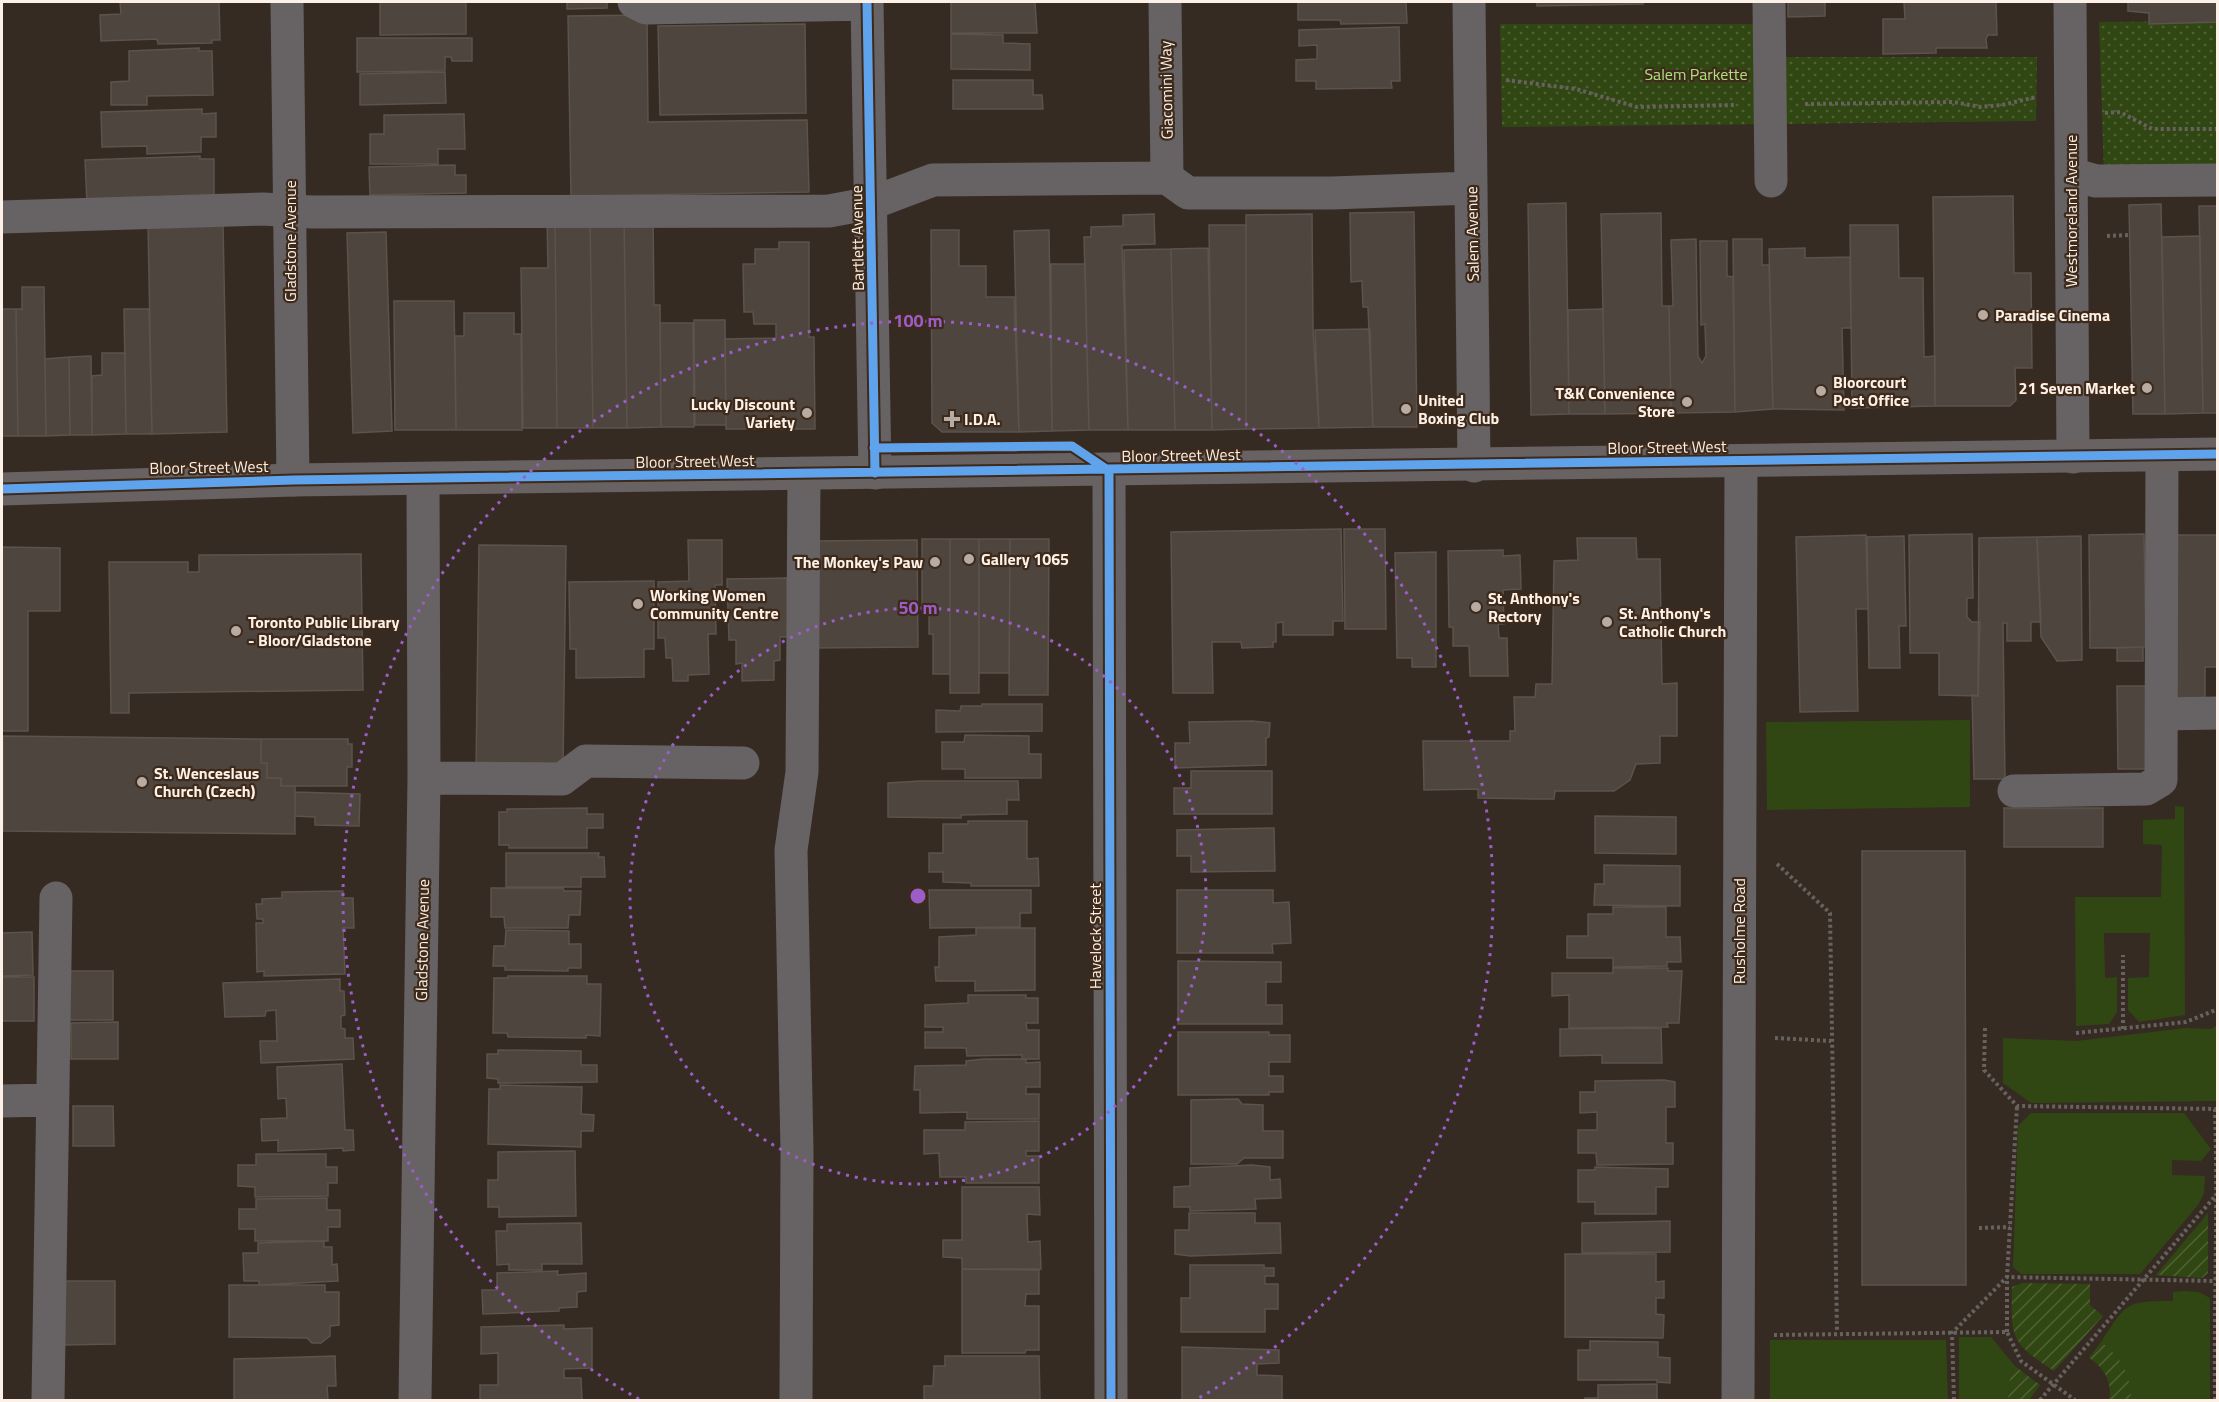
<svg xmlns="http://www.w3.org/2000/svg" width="2219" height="1402" font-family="'Titillium Web',sans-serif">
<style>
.grass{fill:#314713}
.park{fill:url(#park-dots)}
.garden{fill:url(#garden-furrows)}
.building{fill:#4f453f;stroke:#5c534c;stroke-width:1.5}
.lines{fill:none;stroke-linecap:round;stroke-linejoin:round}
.path{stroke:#68625f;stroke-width:4;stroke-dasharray:3 3;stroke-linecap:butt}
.minor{stroke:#676364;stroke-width:33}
.major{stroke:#686262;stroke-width:33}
.cycleway-casing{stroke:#3d2a1b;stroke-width:13}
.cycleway{stroke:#60a3ed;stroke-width:9}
.ring{fill:none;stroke:#9c5dc9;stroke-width:3;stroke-dasharray:3 6}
.poi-dot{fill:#b7aba2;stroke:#3d2a1b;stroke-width:2}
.labels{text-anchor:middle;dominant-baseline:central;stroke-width:4.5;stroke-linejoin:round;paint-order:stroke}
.park-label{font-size:16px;fill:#ace07c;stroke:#3d2a1b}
.street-label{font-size:16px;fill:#fdf0e6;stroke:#3d2a1b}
.poi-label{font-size:16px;font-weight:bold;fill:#fdf0e6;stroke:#3d2a1b;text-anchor:start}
.centre{fill:#9c5dc9;stroke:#3d2a1b;stroke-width:3}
.ring-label{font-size:18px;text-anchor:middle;font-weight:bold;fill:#9c5dc9;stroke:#3d2a1b;stroke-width:4.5;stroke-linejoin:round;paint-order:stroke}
</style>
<defs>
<pattern id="park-dots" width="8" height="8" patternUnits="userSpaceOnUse" patternTransform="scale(1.5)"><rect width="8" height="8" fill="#314713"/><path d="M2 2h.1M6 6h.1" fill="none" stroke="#506235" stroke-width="1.8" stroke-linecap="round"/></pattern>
<pattern id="garden-furrows" width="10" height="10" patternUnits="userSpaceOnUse" patternTransform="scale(1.5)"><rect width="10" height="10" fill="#314713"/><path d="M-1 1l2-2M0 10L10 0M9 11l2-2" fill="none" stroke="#506235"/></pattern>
</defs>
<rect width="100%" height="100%" fill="#352b23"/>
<path class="grass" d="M1970,720v87l-203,3 -1,-88z
M2175,806l9,1 1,208 -46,7 -11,-12v-32l21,-1 1,-44h-46l1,45 12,-1v35l-8,12 -33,2 -1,-129h86l1,-52 -19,-1v-24l32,-1z
M2217,1025v76l-186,2 -28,-20v-45l73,3 110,-13 25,1z
M2031,1113h153l27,36 -10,12 -29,-1v15l33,1 -1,17 -6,12 -58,69h-119l-8,-7 5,-141z
M2185,1291l14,1 11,6v102h-79c0,-20 -14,-46 -30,-58 26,-39 23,-41 72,-41v-9z
M1959,1337h32l24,29 -5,11 -2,23h-49z
M1770,1340h176l2,60h-178z"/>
<path class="park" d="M2217,21v152l-113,2 -5,-153z
M1500,24h255l27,33h255l-1,64 -534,6z"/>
<path class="garden" d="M2208,1213v60l-6,5 -46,-3z
M2022,1283l68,1v21l13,11 -49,55c-44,-29 -43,-33 -42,-84z
M2101,1342c20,15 30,33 30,58h-22c4,-17 -5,-33 -20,-42z
M2015,1366l25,19 -11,15h-21l2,-23z"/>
<path class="building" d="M120,2h99l1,38h-8v3l-54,1 -1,-5 -56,2 -1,-26 21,-1z
M380,2h86v32l-86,1z
M567,2h40v6l-40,1z
M951,2h84l2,31h-86z
M1298,2h108l1,21 -66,1 -1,-4h-42z
M1537,2h106v2l-106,2z
M1788,2h37v14l-37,1z
M1904,2h92l1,33h-9l-2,4 1,9h-51v5l-53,1v-35h22z
M2128,2h90v20l-69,2v-11l-21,-2z
M647,15l1,107 159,-2 2,72 -238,4 -3,-180z
M805,24l1,89 -146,2 -2,-89z
M1399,27l1,54h-9l1,7 -76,1v-8h-20v-21l21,-1v-14l-18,1v-16z
M951,34l52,1v8l27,1v26l-79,-1z
M357,38h115v23h-20l-1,-4h-6v14l-88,1z
M199,48v3h13l1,44 -66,1v9h-36v-23l18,-1v-30z
M445,72l1,31 -86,2v-31z
M953,80h80v15h9l1,14h-90z
M202,109v5l14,-1v24h-15v15l-54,2v-8l-45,1 -1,-35z
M464,114l1,35h-27v15h-68v-30h14v-19z
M200,156v3h14v37l-127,7 -2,-43z
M455,165v10h11v18l-96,2 -1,-28z
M2013,196l1,77h17l1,95h-17l1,32 -6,6h-75l-2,-209z
M1566,203l3,211 -38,1 -3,-211z
M2161,204l4,210h-32l-4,-209z
M2199,206h19v207h-15z
M1414,212l3,215h-44l-5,-120h-5l-1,-26 -11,1 -1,-69z
M1661,213l1,93h7l2,107 -66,1 -4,-200z
M1154,214l1,30 -33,1 6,185h-39l-5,-193h7v-10l32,-1v-11z
M1312,214l1,116 6,98 -73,1v-214z
M653,215l1,90h6l1,122 -34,1 -3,-212z
M590,216h34l3,212h-34z
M590,216l3,212h-36l-2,-211z
M547,217h8l2,211h-34l-2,-160h27z
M223,223l4,209 -75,2 -4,-210z
M1209,225h37v204l-34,1z
M1850,225h48l1,53h24l1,79 11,-1v50l-83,2z
M931,230h28v36h27v31h28l5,135h-77l-10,-9z
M1049,230l3,201 -33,1 -5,-201z
M386,232l6,199 -39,2 -6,-200z
M2200,236l3,177 -38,1 -3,-177z
M1696,239l2,117 4,7 4,-7 -1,-32 -4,1 -1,-84h27v35l6,1 2,135 -64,1 -2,-107h4l-2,-66z
M1733,239h29v26h7l4,144 -38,3z
M779,242h30v95h5l1,92h-89l-1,-90 51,-1v-14h-22l-1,-12h-9l-1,-48h12v-15h24z
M1208,248l4,182h-37l-4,-181z
M1805,248v10l45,-1 1,71h-9l2,82 -71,-1 -4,-160z
M1171,249l4,181h-47l-4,-180z
M1051,264h34l4,166 -37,1z
M22,287h22l2,149h-28l-2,-127h6z
M394,301h60l2,129h-61z
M2,309h14l2,127h-16z
M124,309h25l3,125h-26z
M1603,309l2,105h-36l-1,-104z
M464,313h50v21h7l1,96h-66l-1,-94h9z
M694,320h31l1,105h-31z
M660,323h33l1,104h-33z
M1370,329l3,98 -54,1 -4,-98z
M102,353h23l1,81 -34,1v-59l10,-1z
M91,356l1,79h-22l-1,-78z
M69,357l1,78 -24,1 -1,-77z
M1341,529l2,92h-10v14h-50v-13l-7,1v19h-3v5l-31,1 -1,-6h-29l1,51h-40l-2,-161z
M1344,529h41l1,100h-41z
M1972,534l1,64h-6v19l5,5h8l-2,74 -39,-1v-42h-29l-1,-118z
M2144,534l2,113 -56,1 -1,-113z
M1866,535l2,74h-12l2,102 -58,1 -4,-175z
M2175,535h43v132h-13v38l-31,1z
M1904,536l2,90h-7l1,42h-31l-2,-131z
M2081,536l1,124 -25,1 -16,-24 -4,-100z
M2037,537l4,85h-10v19h-24v-18h-4l2,156h-31l-2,-84 6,1 1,-158z
M1577,538h59l1,21h23l2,125 15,-1v53h-17v27l-24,1 -6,16 -16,11h-59l-1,8h-20l-56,-1v-9l-54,1 -1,-49h87v-10h5l-1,-34h21l1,-13h16l2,-123 24,-1z
M922,539h28v135h-17v-40h-4v-24h-7z
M950,539h29v154h-29z
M979,539h31l-1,134h-30z
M1010,539h39l-1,156h-39z
M688,540h34v45h-7l1,49h-8l1,40 -21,1v6h-15l-1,-23h-6l-1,-20h-7v-56l31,-1z
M917,540l1,107 -105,1 -1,-107z
M479,545l87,1 -3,221 -87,3z
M2,547l58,1v63h-32v120h-26z
M1503,550v6l17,-1 1,34 -18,1 1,34h-6l1,14h8l1,38h-38l-1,-30h-16v-19h-4l-1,-76z
M1436,552v115h-24v-9h-15l-2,-105z
M361,554l2,136 -234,3v20h-18l-2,-151h79v10h11v-17z
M787,578l1,59h-8v23l-6,1v19l-32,1v-18l-6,1v-24h-7l-2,-61z
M654,581v68h-10v28l-68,1v-29h-6l-1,-67z
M2143,647v14h-26v-13z
M2117,686h30l1,83h-30z
M982,704h60v27l-106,1v-22l24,1 1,-5h21z
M1253,721l17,2 -1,14 -3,1v27l-91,3v-25h15l-1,-21z
M965,735l64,1v18h12v24h-76v-9h-23v-27h22z
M3,736l258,3v24h6v15h14v8h14v48l-292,-3z
M261,739h87v5h4v23h-5v19h-66v-8h-14v-15h-6z
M1191,771h81v43h-98v-26h17z
M920,781h98l1,19h-12v14l-46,1v3l-73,-1v-34z
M295,792l65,2 -1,32 -44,-1v-8l-20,-1z
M587,808v6h16v14h-16v20h-78v-3h-10v-33h8v-3z
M2004,808h99v39h-99z
M1595,816l81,1v37l-81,-1z
M968,821h59v38l11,-1 1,28h-68v-3l-28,-1v-10h-14v-19h14v-29h25z
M1274,828l1,43 -84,1v-16h-14v-26z
M1862,851h103l1,434h-104z
M506,853h93l-1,4h6l1,20h-24v10h-75z
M1604,865l76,1v40l-86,-1 1,-21h9z
M491,888h72l1,3h17l-1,24h-11l-1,13h-63l-1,-11h-13z
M929,890h102v23h-11v14l-90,1z
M1177,890h96v13l16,-1 2,41 -19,1 1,9h-96z
M343,891v7h10l1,30h-11l2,46 -81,2v-5l-7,1 -1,-49h7v-4h-6l-1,-15h6v-5l20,-1v-6z
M1613,907h53v30h14l1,25h-14v4l-54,1v-9h-46v-22h21v-22h25z
M976,928h59v62l-60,1v-10h-39l-1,-14h4v-30l37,-2z
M506,930l63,1v13h12v24h-13v3l-63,-1v-4h-12l1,-20h11z
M32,932l1,43 -31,1v-43z
M1178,961l103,1v20h-15v23h16v19h-104z
M1613,968h55v3h14l-3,52h-12l1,4 -99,1v-33l-17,1v-23h61z
M64,971h49v49h-48z
M508,976h79v8h14l-1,52 -14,-1v3l-78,-1 -1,-4h-14l1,-55h14z
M2,977h32v44h-32z
M340,979v12h4l1,24 -4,1v12l4,1v9h8l1,21 -93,4 -1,-22h17l-1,-31 -10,1 -1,5 -40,1 -2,-34z
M968,995h58v3h12v25h-12l1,7h12v29h-17v-4l-55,1 -1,-8h-41v-16h18v-5h-18v-22l43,-2z
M118,1022v37h-47v-36z
M1661,1028l1,35h-60v-8l-42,1v-27z
M1178,1032h91v3h21v27h-21v14h14v16h-14v3h-91z
M498,1050l83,1v14h16v17l-99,1v-4l-11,-1v-24h11z
M984,1059h42v4l14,-1v25h-14v7h13v25h-72v-7l-47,1v-23h-6l1,-24 51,-1v-4z
M342,1064l3,66h8l1,20 -11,1v-3l-65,3v-11l-16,1 -1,-22 26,-1 -1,-20 -8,1 -1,-32z
M1664,1080l11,2v25h-9v36h7v21l-76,1 -1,-12h-18v-23h19v-18l-17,1v-21h15v-11z
M500,1085l82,2 -1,27 13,1 -1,16h-12v16l-93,-3 1,-55h11z
M1238,1099l4,5 21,1v26h20v27h-39l-7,6h-46v-64z
M73,1106h40l1,40h-41z
M1039,1121v30h-13v5h13v27h-73v-6h-26l-1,-24 -15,1v-24h41v-8z
M575,1151l1,65 -77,1v-10h-11v-27h10v-28z
M256,1154h70v13h11v16h-9v13l-73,1v-10l-17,-1v-21h18z
M1252,1165l18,2v13l10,-1 1,19 -26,1 1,10 -66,2v-4h-16v-20l16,-1v-18z
M1595,1167l73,2v18h-12v27h-61v-12h-17v-32h17z
M962,1187h77l1,28 -13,-1 1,28 12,-1 1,28h-79v-11l-19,-1v-17h19z
M327,1198v12h13v17h-12v14h-73v-12h-16v-20h17v-10z
M1189,1213h66v10h25l1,30 -91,3 -15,-2v-24h14z
M1670,1221v31l-88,1v-30z
M581,1223l1,41h-40v6h-33v-6l-12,1 -1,-34h11v-7z
M324,1241v6h8v18l5,-1 1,17 -79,4v-4h-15l-1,-28h15v-10z
M1565,1254h91v28l8,-1v17h-8v16l8,1 -1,23 -98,-1z
M1190,1265h74v3h10v8h-9v8h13v25h-13v23h-84v-34h9z
M962,1269l77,1v24h-13l-1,12h14v44h-13l-1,3h-63z
M558,1271l-1,4 29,-2v18l-9,1v15l-18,1v3l-76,3 -1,-24h15v-17z
M63,1281h52v63l-52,1z
M229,1285h96v7h14v33l-9,1v10l-9,7h-9l-5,-5 -78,-1z
M564,1325v4l28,-1v40l-28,1v9h17l1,22h-102v-15h18v-32l-17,1v-27z
M1590,1341l68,1v15l12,1v25l-13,-1v-2h-79v-30h12z
M1182,1347l97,3v13l-22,1v11l25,1v24h-100z
M335,1356l1,30h-9l1,14h-94v-41z
M945,1356h94l1,44h-116v-14h9l1,-20h11z
M1657,1384v16h-72v-2h13v-13z"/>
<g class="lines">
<path class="path" d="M1506,80l70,9 61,18 98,-2
M1805,104l149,-2 26,5 22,-2 34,-8
M2105,113l15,-1 32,17h66
M2107,236l23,-1
M1777,864l53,49 7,419
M1985,1028l-1,42 33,36 201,3
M2123,1029v-74
M2076,1033l110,-11 32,-13
M1775,1038l56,3
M2215,1109c3,97 -1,194 0,291
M1979,1228l31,-1
M2007,1332v-55l10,-171
M1774,1335l233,-3 14,29 54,39
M1954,1400l-2,-67 55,-56 207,4 4,-4
M2040,1400l177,-206"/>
<path class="minor" d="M287,2l6,478
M634,2l12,6 221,-4
M867,2l8,471
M1165,2l2,176
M1469,2l5,464
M1769,2l2,179
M2070,2l3,455
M2071,174l25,7 122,-1
M2,217l261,-8 49,3 517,-1 43,-8 61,-23 234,-2 21,15h144l139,-5
M1109,471l2,929
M2162,714l56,-1
M424,778l138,1 24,-18 157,2
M2014,791l132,-2 15,-9 1,-325
M2,1101l50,-1
M48,1400l8,-502
M415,1400l9,-622 -1,-299
M796,1400l1,-249 -6,-301 11,-78 2,-297
M1738,1400l3,-939"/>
<path class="major" d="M2,489l291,-9 1925,-26"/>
<defs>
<path id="cycleway" d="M867,2l8,471
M874,448l198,-2 37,25
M1109,471l2,929
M2,489l291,-9 1925,-26"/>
</defs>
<use href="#cycleway" class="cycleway-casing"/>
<use href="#cycleway" class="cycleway"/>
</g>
<g class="ring">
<circle cx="918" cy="896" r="288"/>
<path d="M639 1399A575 575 0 1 1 1197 1399"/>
</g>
<g class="poi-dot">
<circle cx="1983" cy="315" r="6"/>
<circle cx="2147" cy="388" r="6"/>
<circle cx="1821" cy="391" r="6"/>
<circle cx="1687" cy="402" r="6"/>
<circle cx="1406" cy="409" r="6"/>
<circle cx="807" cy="413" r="6"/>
<path d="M949 410h6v6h6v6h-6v6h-6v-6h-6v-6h6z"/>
<circle cx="969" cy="559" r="6"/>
<circle cx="935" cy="562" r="6"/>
<circle cx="638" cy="604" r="6"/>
<circle cx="1476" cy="607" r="6"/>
<circle cx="1607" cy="622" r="6"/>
<circle cx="236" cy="631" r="6"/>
<circle cx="142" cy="782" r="6"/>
</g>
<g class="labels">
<g class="park-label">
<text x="1696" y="74">Salem Parkette</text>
</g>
<g class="street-label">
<text transform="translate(1166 90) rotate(-91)">Giacomini Way</text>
<text transform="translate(2071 211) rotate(-90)">Westmoreland Avenue</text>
<text transform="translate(1472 234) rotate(-91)">Salem Avenue</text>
<text transform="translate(857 238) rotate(-91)">Bartlett Avenue</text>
<text transform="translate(290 241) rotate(-90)">Gladstone Avenue</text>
<text transform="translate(1667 447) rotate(-1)">Bloor Street West</text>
<text transform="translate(1181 455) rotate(-1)">Bloor Street West</text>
<text transform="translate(695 461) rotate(-1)">Bloor Street West</text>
<text transform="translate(209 467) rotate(-1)">Bloor Street West</text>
<text transform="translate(1739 931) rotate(-90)">Rusholme Road</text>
<text transform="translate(1095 936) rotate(-90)">Havelock Street</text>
<text transform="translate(422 940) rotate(-89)">Gladstone Avenue</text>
</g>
<g class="poi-label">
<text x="1995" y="315">Paradise Cinema</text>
<text x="1833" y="382">Bloorcourt<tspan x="1833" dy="18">Post Office</tspan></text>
<text x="2135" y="388" text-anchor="end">21 Seven Market</text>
<text x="1675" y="393" text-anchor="end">T&amp;K Convenience<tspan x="1675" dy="18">Store</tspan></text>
<text x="1418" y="400">United<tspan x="1418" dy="18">Boxing Club</tspan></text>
<text x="795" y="404" text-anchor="end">Lucky Discount<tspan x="795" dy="18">Variety</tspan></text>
<text x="964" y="419">I.D.A.</text>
<text x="981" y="559">Gallery 1065</text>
<text x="923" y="562" text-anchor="end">The Monkey's Paw</text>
<text x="650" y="595">Working Women<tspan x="650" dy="18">Community Centre</tspan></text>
<text x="1488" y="598">St. Anthony's<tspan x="1488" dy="18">Rectory</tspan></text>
<text x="1619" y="613">St. Anthony's<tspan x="1619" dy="18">Catholic Church</tspan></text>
<text x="248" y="622">Toronto Public Library<tspan x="248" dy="18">- Bloor/Gladstone</tspan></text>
<text x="154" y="773">St. Wenceslaus<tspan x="154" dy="18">Church (Czech)</tspan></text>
</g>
</g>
<circle cx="918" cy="896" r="9" class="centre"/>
<g class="ring-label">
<text x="918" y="327">100 m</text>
<text x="918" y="614">50 m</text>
</g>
<rect width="2219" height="1402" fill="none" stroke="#fdf0e6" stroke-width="6"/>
</svg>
